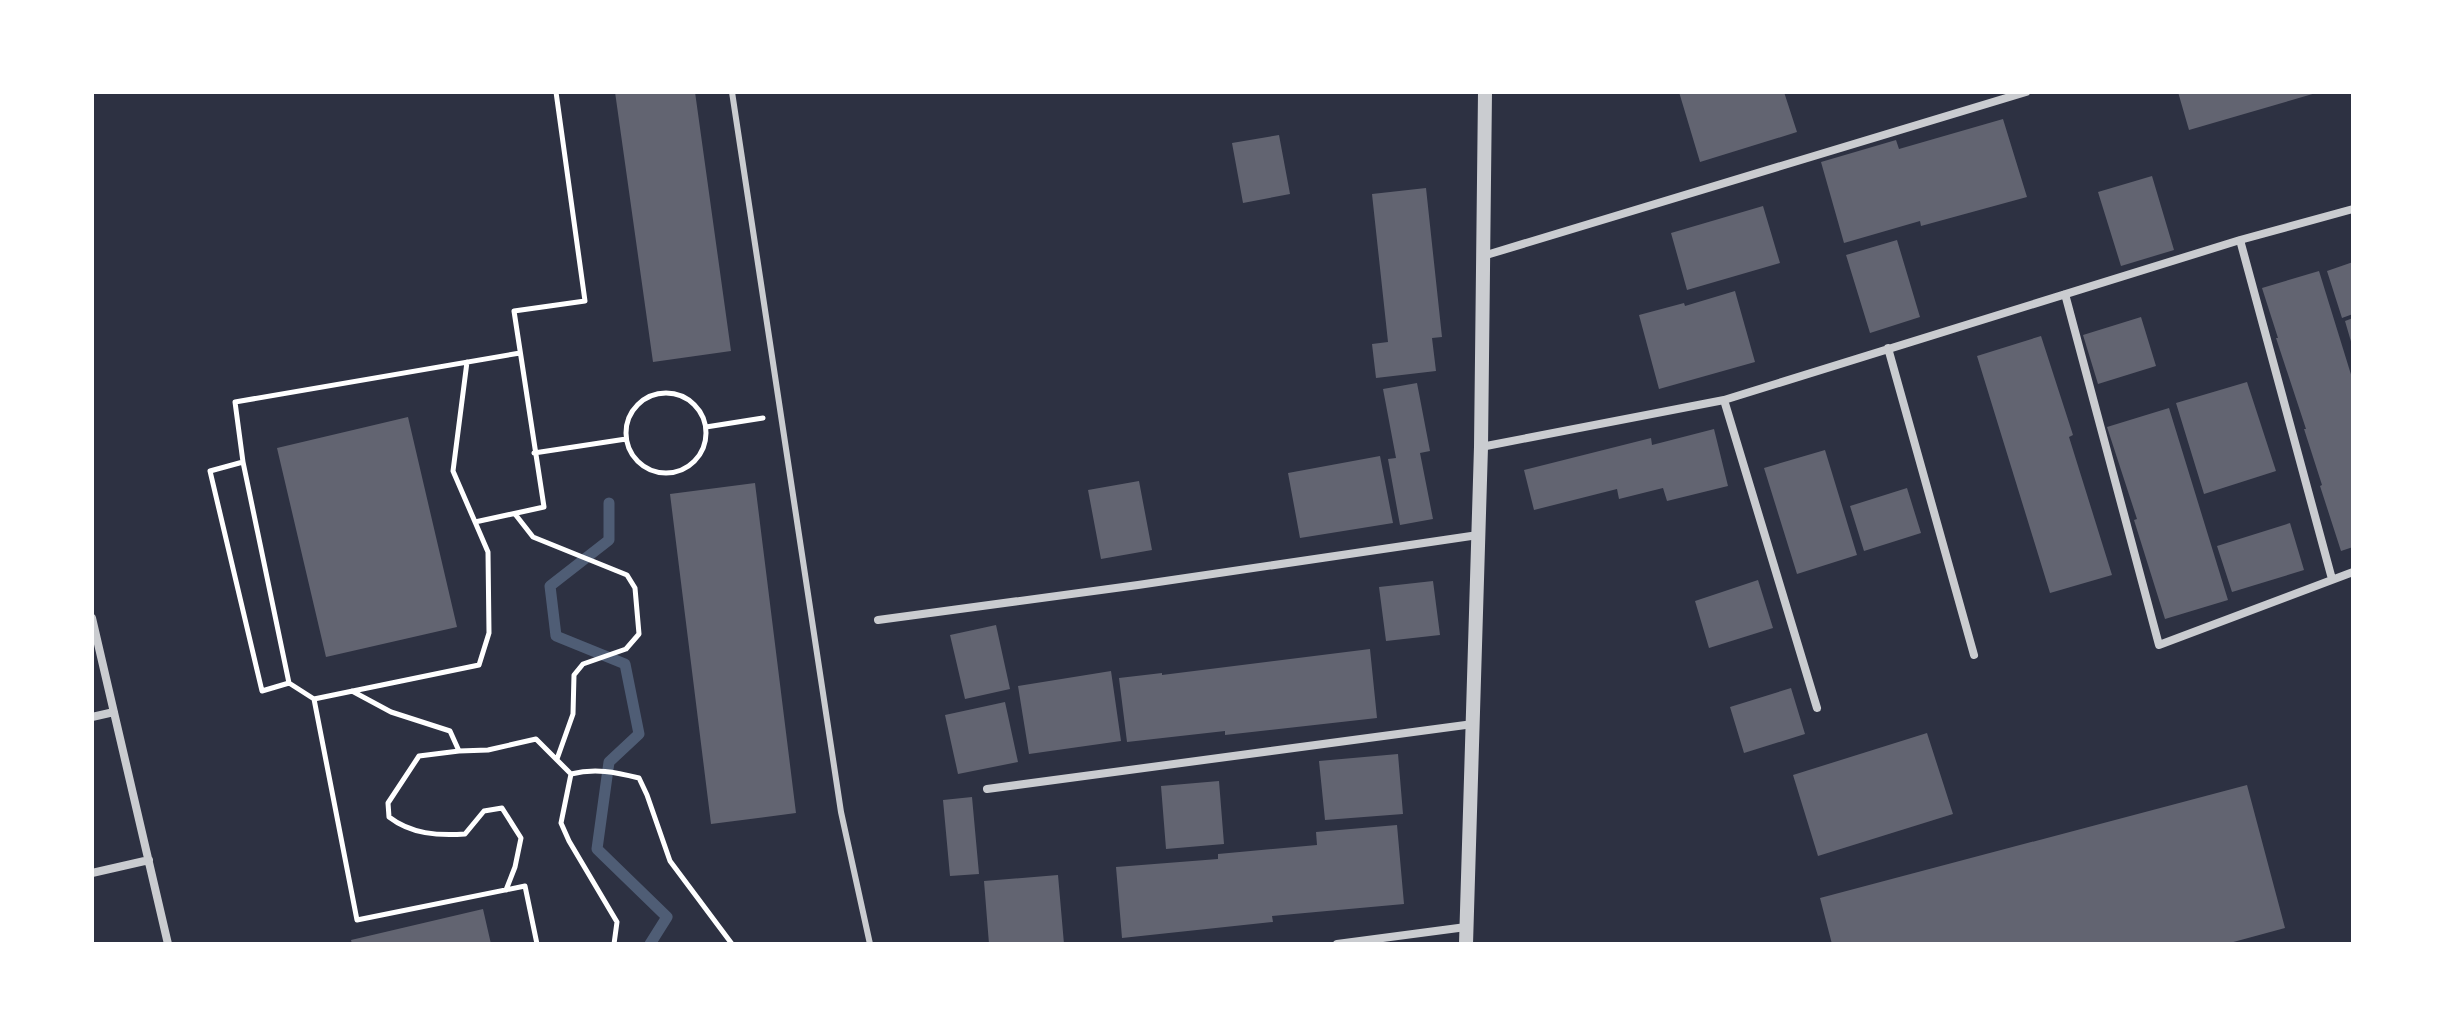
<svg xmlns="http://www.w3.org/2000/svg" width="2445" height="1036" font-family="'Alegreya Sans',sans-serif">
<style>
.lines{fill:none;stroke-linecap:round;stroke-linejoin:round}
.stream{stroke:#4f5d75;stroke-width:11}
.building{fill:#626471}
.path{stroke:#fff;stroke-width:5}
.service{stroke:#caccd0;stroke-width:6}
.minor{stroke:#caccd0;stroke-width:8}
.tertiary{stroke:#caccd0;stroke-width:14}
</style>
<rect width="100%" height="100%" fill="#2d3142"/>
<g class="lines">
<path class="stream" d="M609,503v37l-59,46 6,50 69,28 14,70 -30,28 -12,87 70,68 -17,27"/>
</g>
<path class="building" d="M615,92h80l36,259 -78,11z
M1679,92h105l13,40 -97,30z
M2178,92h138v1l-127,37z
M2003,119l24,78 -106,29 -1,-5 -76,22 -23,-81 75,-22 3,9z
M1279,135l11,59 -47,9 -11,-60z
M2152,176l22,74 -53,16 -23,-74z
M1426,188l16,149 -10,1 4,33 -60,7 -4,-34 16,-2 -16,-148z
M1763,206l17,57 -93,27 -16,-57z
M1897,240l23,77 -50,16 -24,-78z
M2353,262v52l-11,4 -15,-47z
M2319,271l34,110v166l-12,4 -21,-65 2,-1 -18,-56h2l-30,-91h2l-16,-50z
M1735,291l20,71 -96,27 -20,-74 45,-12 1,3z
M2141,317l15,49 -58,18 -15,-49z
M2353,318v27h-1l-7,-24z
M2041,336l32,99 -4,2 43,138 -62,18 -73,-237z
M2247,382l29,89 -72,23 -28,-91z
M1417,383l13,68 -10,2 13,66 -33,6 -12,-66 8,-1 -13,-69z
M2169,408l59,192 -63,19 -31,-99 3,-1 -30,-92z
M408,417l49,210 -131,30 -49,-209z
M1714,429l14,57 -61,15 -4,-13 -44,11 -2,-10 -83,21 -10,-40 127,-32 1,7z
M1825,450l32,105 -60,19 -33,-106z
M1380,456l13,67 -93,15 -12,-65z
M1139,481l13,69 -51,9 -13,-69z
M755,483l41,330 -85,11 -41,-330z
M1907,488l14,45 -57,18 -14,-45z
M2290,523l14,47 -72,22 -15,-46z
M1758,580l15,48 -64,20 -14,-47z
M1433,581l7,54 -54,6 -7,-54z
M996,625l14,64 -45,10 -15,-64z
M1370,649l7,69 -152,17v-4l-98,11 -8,-64 43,-5v2z
M1111,671l10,70 -92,13 -11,-68z
M1791,688l14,46 -61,19 -14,-46z
M1005,702l13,60 -60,12 -13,-59z
M1927,733l26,81 -135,42 -25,-81z
M1398,754l5,60 -78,6 -6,-59z
M1219,781l5,63 -58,5 -5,-63z
M2247,785l38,143 -59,16h-394l-12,-46z
M972,797l7,77 -29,2 -7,-76z
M1397,825l7,79 -132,12 1,6 -151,16 -6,-71 102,-8v-5l99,-9 -1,-13z
M1058,875l6,69h-75l-5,-63z
M483,909l8,35h-139l-1,-4z"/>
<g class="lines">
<path class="path" d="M520,353l-285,49 8,60 46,221 25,16 43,221 168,-34 12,58
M626 433a40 40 0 1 1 80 0a40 40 0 1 1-80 0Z
M706,427l57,-9
M534,453l92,-14
M243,462l-33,9 52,220 27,-8
M515,514l18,23 94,38 8,13 4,46 -13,15 -43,15 -9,11 -1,39 -16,45
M475,522l69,-15 -30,-196 71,-10 -29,-209
M352,691l39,21 59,19 9,20 29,-1 48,-11 35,35c24,-6 44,-2 68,4l8,17 23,66 62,83
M314,699l165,-34 10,-32 -1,-81 -35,-81 14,-109
M459,751l-40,5 -31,47 1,14c22,17 49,19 76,17l19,-23 18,-3 19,30 -6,29 -9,23
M571,774l-10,49 8,18 48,81 -3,22"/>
<path class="service" d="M732,92l109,720 29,132"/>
<path class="minor" d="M2240,240l92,339
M1483,256l543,-164
M2065,294l94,351 194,-73
M1888,348l86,307
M1724,400l93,308
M1481,447l243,-47 516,-160 113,-31
M92,618l76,326
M878,620l260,-35 340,-50
M92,717l22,-5
M987,789l486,-65
M92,873l57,-13
M1337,944l129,-17"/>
<path class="tertiary" d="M1466,944l15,-497 4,-355"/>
</g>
<rect width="2445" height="1036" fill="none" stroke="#ffffff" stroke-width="188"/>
</svg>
